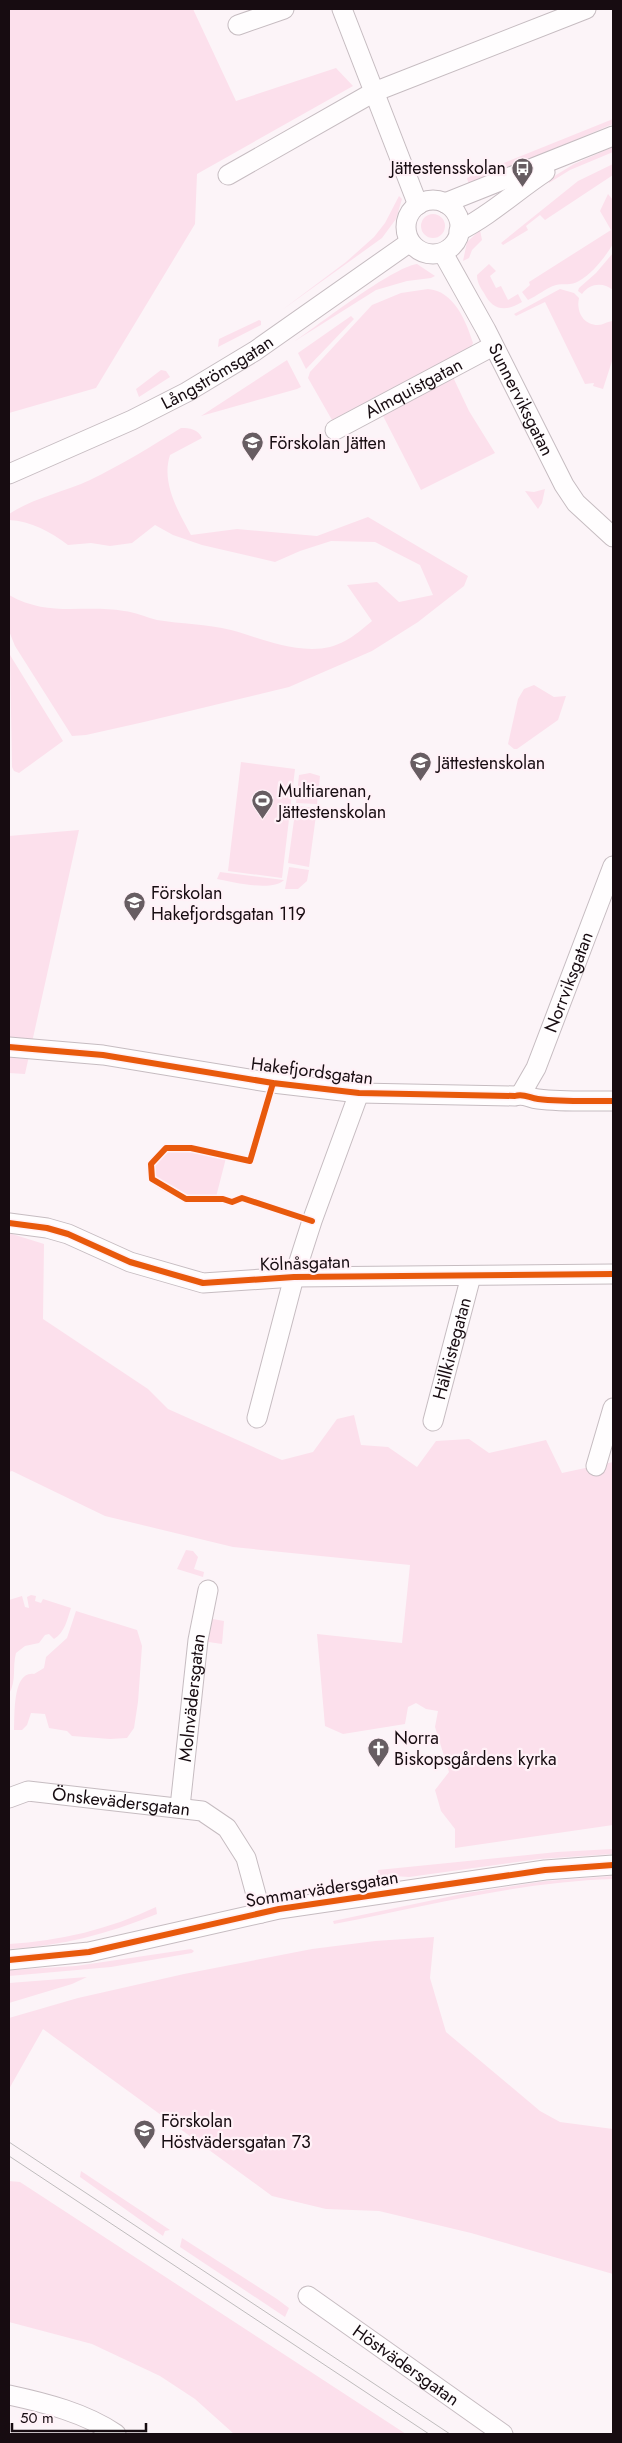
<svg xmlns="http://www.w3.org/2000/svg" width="622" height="2443" font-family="Jost,sans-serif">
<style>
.green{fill:#fce0ec}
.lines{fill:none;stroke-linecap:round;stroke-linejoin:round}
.minor-casing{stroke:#c6bcc1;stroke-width:21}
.minor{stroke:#fffdfe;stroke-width:19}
.tram{stroke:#bfbcbd;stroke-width:1}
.cycleway-casing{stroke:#fff1f7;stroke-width:9}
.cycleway{stroke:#e8590c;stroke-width:6}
.labels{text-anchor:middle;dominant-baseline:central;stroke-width:4.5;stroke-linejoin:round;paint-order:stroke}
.poi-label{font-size:18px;fill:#170c11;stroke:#fff1f7;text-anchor:start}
.street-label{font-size:18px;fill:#170c11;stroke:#fff1f7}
</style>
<rect width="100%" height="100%" fill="#fcf4f8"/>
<path class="green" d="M9,9h184l43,92 100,-33 17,18 -156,88 -2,50 -99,164 -87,25z
M613,119v5l-144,61 -2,-7 2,-1z
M613,147v5l-43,18 -21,13 -1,-3 26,-16z
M613,164v11l-68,45 -5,-5 -14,11 2,4 -25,15 -2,-2 77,-62z
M608,194l5,6v44c-8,13 -20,29 -34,37 -8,5 -16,2 -23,4 -10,3 -19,11 -28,15l-6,-8 8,-7 -1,-3 82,-52 -11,-19z
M399,196l3,3 -6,20 -14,19 -100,72 64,-48 28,-25 11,-14z
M421 226a12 12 0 1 1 24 0a12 12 0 1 1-24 0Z
M480,230l2,10 -10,10 -3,8 -6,3 4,-19z
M613,253v37c-10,-8 -23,-7 -31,4l-4,-3 1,-3 17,-15z
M417,264l18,12 -4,2 -24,3 -31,9 -81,51c25,-17 96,-73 122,-77z
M489,264l7,7 -6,5 6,12 5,-2 7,14 10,-6 4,8c-16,10 -29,9 -38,-9 -4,-6 -7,-11 -7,-18z
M428,289c26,2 38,32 45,54l-2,4 -139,73 -24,-42 2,-6 62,-67 29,-12z
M560,289l14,4 5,5c-3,13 4,27 19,27 5,0 10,-4 15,-4v37l-10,31 -10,-3 1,-3 -9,1 -40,-82 -29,14 -2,-2z
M351,316l3,3 -48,50 -8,-16z
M259,320l2,1v4l-43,22 1,-8z
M287,360l14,27 -4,2 -96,27z
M161,370l5,1 4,6 -31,20 -3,-8z
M452,375l17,36 26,42 -74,37 -40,-78z
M181,428c9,0 17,1 21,10l-32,17c-9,28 8,56 21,80l46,-6 80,7 51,-19 100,59 -4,10 -46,36 -46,29 -83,36 -145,35 -58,13 -14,1 -57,-90 -6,-15v-36c41,23 73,9 115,16 11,1 21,6 33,9 24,4 50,4 74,10 29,8 50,18 81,19 27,0 41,-12 60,-28l-25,-36 30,-3 22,20 34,-7 -13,-30 -45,-23 -44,-1 -31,10 -25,11 -73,-17 -29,-10 -18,-10 -23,18 -22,3 -19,-3 -23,2c-17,-13 -37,-24 -59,-25v-6c24,-16 55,-22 81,-34 31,-15 62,-34 91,-52z
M545,489l-3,14 -4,6 -13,-18 9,1z
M10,655l53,86 -44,32 -5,-2 -2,-4z
M534,685l20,12 12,-1 -8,24 -41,29h-3l-6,-5 10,-45 6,-10z
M241,762l54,7 -13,109 -54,-7z
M310,773l10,3 -3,28 -21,-1 3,-28z
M296,806l21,2 -8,59 -21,-4z
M79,830l-54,244 -16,-1v-237z
M289,867l20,3 -2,11 -9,8h-13z
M220,872l64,8c-12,12 -51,2 -67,-1z
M180,1149l46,9 -10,39c-23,3 -65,2 -69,-28 5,-19 16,-19 33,-20z
M9,1233l35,11 -1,75 105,70 20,20 114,51 31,-8 24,-33 17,-4 7,30 27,2 29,20 19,-26 33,-2 20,14 57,-13 16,33 51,-11v363l-158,23v-19l-14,-18 -6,-21 14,-18 -14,-45 3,-16 -12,-2 -10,-6 -8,4 -3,17 -62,10 -18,-8 -8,-92 85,9 8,-78 -177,-18 -128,-31 -93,-45 -3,1z
M186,1550l7,1 5,6 -4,12 10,3 -1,5 -26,-8z
M31,1595l5,1 -1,5 6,2 2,-4 28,9c-4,12 -6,24 -17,31l-5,-5 -4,1 -6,8 -14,3 -9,7c-4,15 1,27 -7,41v-94l13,-4 3,11 4,1 -2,-11z
M76,1611l61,19 5,16 -4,56 -4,26 -7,10 -17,1 -38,-3 -5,-5 -18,-3 -4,-14 -14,-1 -4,12 -5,5h-8c1,-15 -2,-59 20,-56l10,-6 2,-11 21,-19z
M207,1618l17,3 -2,23 -20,-3z
M613,1849v5l-74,5 -130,18 -31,-2v-5l179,-18z
M613,1876v3c-95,3 -186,27 -279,45l-1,-3 134,-28 79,-12z
M156,1907l1,7c-49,20 -96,32 -148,35v-5c51,-3 101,-15 147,-37z
M434,1937l-4,41 16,54 94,79 20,11 53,7v145l-142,-41 -92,-22 -53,-2 -54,-13 -229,-167 -34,60v-71l69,-20 106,-24 128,-25 63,-8z
M191,1949l3,2 -2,2 -81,14 -102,9v-6l67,-4z
M87,1977l-15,7 -63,19v-20z
M81,2171l89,59 -5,1 -2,5 -83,-59z
M9,2181l11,1 386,252h-172l-39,-35 -35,-23 -68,-32 -83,-22z
M182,2238l95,61 12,9 -4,9 -105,-70z"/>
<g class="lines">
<defs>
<g id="minor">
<path d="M342,9l76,196"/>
<path d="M238,25l46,-16"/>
<path d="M228,175l146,-83 212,-83"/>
<circle cx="433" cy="227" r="27"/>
<path d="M445,203l168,-67"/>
<path d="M459,231c32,-16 57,-40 86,-59"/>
<path id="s1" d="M443,253l43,77 78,155 12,18 37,34"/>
<path id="s2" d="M335,430l158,-84"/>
<path id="s3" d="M9,474l123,-54 55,-28 68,-41 155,-109"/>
<path d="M9,1047l94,8 170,28 86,10 156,3c9,-3 14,2 23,3 25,3 50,2 75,2"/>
<path id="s4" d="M521,1094l15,-26 77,-202"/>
<path d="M9,1223l38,5 21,6 62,28 73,21 91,-6 319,-3"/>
<path d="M257,1418l37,-141 18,-56 47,-128"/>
<path id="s5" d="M433,1421l38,-145"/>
<path d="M596,1466l17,-58"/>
<path id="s6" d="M9,1798l19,-7 174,20 25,17 19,30 15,55"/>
<path id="s7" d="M180,1807l18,-167 10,-50"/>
<path d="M9,1960l80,-8 190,-43 266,-39 68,-5"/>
<path id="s8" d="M308,2296l195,138"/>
<path d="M9,2395c37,8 76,18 107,39"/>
</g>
</defs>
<use href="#minor" class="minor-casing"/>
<use href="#minor" class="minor"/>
<path class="tram" d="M9,2142l441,292
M9,2156l420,278"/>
<defs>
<path id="cycleway" d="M9,1047l94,8 170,28 86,10 156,3c9,-3 14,2 23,3 25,3 50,2 75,2
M273,1083l-23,78 -59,-13h-25l-15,16 1,15 34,20h37l9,3 10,-4 70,23
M9,1223l38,5 21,6 62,28 73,21 91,-6 319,-3
M9,1960l80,-8 190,-43 266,-39 68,-5"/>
</defs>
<use href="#cycleway" class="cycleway-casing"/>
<use href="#cycleway" class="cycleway"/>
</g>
<defs>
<symbol id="bus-pin" viewBox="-11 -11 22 30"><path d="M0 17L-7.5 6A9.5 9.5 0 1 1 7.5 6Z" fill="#675d62" stroke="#fff1f7"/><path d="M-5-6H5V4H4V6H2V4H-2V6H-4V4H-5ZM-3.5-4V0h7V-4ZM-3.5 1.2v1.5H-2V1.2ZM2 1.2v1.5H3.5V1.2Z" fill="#fff"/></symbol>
<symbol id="school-pin" viewBox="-11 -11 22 30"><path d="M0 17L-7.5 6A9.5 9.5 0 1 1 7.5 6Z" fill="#675d62" stroke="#fff1f7"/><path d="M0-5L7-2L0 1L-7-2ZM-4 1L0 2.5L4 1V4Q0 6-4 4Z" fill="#fff"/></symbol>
<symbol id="stadium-pin" viewBox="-11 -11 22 30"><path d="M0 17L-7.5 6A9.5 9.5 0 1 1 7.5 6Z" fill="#675d62" stroke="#fff1f7"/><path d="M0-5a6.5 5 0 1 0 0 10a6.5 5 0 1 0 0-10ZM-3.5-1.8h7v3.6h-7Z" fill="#fff"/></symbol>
<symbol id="church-pin" viewBox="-11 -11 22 30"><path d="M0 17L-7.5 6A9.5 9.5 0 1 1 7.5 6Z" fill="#675d62" stroke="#fff1f7"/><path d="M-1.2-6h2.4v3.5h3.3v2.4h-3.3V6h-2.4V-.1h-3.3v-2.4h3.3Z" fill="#fff"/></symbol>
</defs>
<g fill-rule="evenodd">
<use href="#bus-pin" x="510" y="156" width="25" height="34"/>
<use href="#school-pin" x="240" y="430" width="25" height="34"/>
<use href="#school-pin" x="408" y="750" width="25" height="34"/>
<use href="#stadium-pin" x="250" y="788" width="25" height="34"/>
<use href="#school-pin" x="122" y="890" width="25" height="34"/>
<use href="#church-pin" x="366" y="1736" width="25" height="34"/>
<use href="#school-pin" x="132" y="2118" width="25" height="34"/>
</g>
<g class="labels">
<g class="poi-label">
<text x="506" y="168" text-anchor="end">Jättestensskolan</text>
<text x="269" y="443">Förskolan Jätten</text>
<text x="437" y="763">Jättestenskolan</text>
<text x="278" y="791">Multiarenan,<tspan x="278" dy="21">Jättestenskolan</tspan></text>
<text x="151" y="893">Förskolan<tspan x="151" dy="21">Hakefjordsgatan 119</tspan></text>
<text x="394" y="1738">Norra<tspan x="394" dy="21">Biskopsgårdens kyrka</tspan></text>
<text x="161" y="2121">Förskolan<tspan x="161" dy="21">Höstvädersgatan 73</tspan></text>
</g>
<g class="street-label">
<text stroke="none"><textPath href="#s3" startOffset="232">Långströmsgatan</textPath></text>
<text stroke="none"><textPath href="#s2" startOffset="89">Almquistgatan</textPath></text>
<text stroke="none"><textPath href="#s1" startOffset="166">Sunnerviksgatan</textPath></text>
<text stroke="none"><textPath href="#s4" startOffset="122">Norrviksgatan</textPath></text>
<text transform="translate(312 1071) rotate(7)">Hakefjordsgatan</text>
<text transform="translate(305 1263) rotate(-2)">Kölnåsgatan</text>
<text stroke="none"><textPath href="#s5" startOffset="75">Hällkistegatan</textPath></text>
<text stroke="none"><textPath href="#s7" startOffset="110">Molnvädersgatan</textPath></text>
<text stroke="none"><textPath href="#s6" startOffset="114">Önskevädersgatan</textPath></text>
<text transform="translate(322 1889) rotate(-9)">Sommarvädersgatan</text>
<text stroke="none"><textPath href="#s8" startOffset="120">Höstvädersgatan</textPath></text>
</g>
</g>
<rect width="622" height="2443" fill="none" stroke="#170c11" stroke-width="20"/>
<path d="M12 2423v8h134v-8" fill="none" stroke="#170c11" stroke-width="2.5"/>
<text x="20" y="2423" font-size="15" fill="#170c11" stroke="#fff1f7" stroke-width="4" paint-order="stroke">50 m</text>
</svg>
